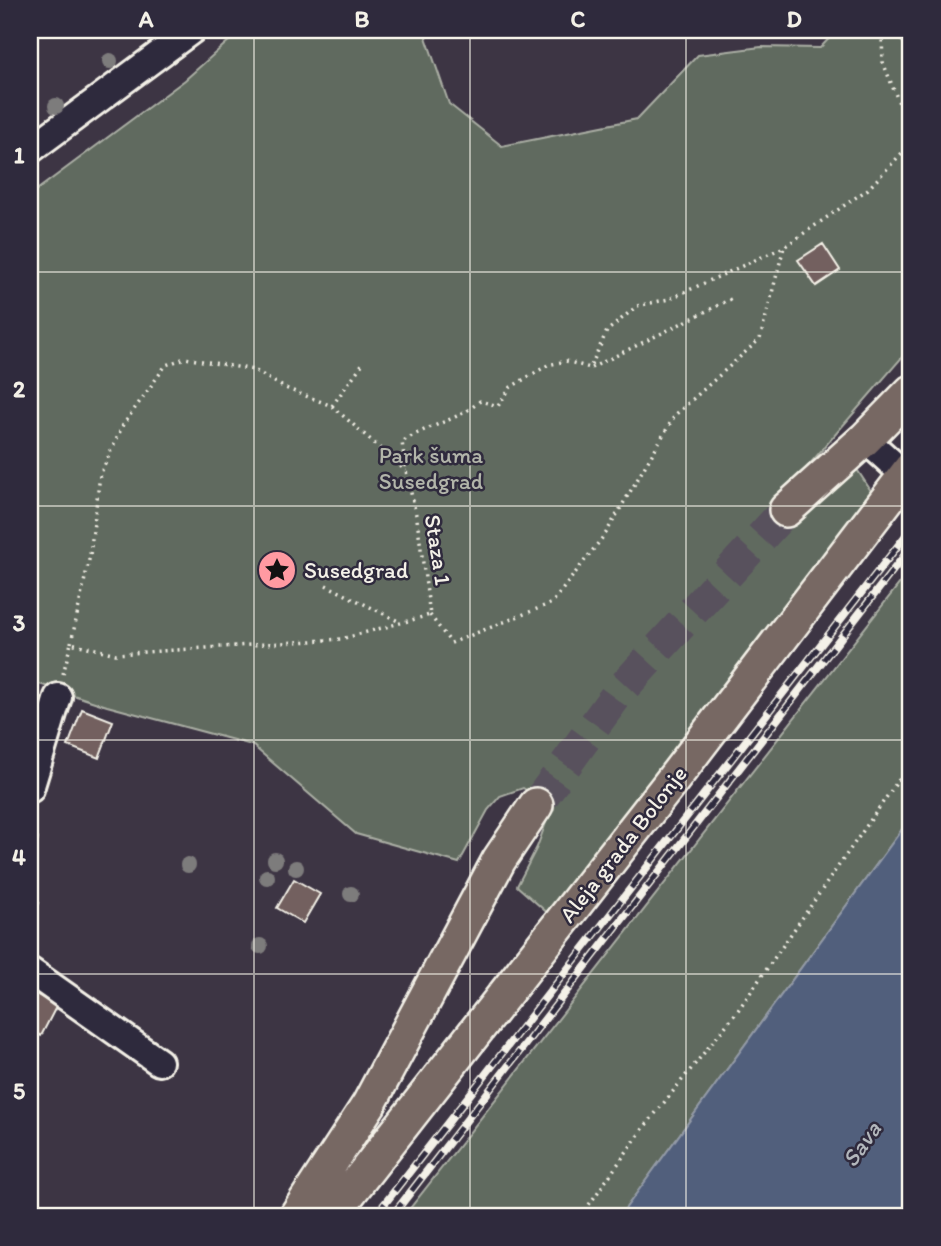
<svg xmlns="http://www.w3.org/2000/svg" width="941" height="1246" font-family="Itim,sans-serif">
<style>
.green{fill:#616b5f;stroke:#aaaea4;stroke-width:2}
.water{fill:#515f7b;stroke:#9299a7;stroke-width:2}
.building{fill:#73615f;stroke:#f4f1e8;stroke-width:2}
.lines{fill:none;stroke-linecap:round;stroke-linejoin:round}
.major-tunnel{stroke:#58515d;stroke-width:33;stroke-dasharray:33 17;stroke-linecap:butt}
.minor-casing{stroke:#f4f1e8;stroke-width:32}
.major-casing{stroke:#f4f1e8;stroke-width:38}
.path{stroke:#f4f1e8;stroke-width:3.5;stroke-dasharray:2 5;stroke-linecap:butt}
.minor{stroke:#2f2a3d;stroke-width:26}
.major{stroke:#776864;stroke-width:33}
.rail-casing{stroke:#f4f1e8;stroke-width:8}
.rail{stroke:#2f2a3d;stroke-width:5;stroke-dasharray:16;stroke-linecap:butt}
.tree{fill:#7d7b7c}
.grid{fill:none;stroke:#f4f1e8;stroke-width:2;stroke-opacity:0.55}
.labels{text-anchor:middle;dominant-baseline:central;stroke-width:5;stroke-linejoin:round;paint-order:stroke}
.park-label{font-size:23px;fill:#b2b5aa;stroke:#2f2a3d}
.street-label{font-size:23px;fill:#f4f1e8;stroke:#2f2a3d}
.poi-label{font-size:23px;fill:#f4f1e8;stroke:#2f2a3d;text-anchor:start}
.water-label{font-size:24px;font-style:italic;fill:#b3b7bc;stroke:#2f2a3d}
.neatline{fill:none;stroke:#f4f1e8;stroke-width:2.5}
.grid-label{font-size:23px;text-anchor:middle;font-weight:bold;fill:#f4f1e8}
</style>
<rect width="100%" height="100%" fill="#3d3544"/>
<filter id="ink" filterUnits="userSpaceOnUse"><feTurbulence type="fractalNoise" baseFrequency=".0143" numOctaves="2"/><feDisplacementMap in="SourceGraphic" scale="14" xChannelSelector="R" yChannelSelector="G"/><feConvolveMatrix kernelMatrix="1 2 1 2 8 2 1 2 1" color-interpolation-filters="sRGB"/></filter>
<g filter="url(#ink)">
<path class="green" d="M241,30h189l-4,7 23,67 53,42 135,-27 61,-64 63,-8 59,1 17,-18h52l22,20v297l-135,156 10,23 70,-58 19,29 -324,419 -34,-30 20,-39 10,-27 -4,-19 -20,-13 -23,8 -12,14 -29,53 -103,-29 -104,-89 -145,-39 -77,-25v-486l155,-115z
M911,569v248l-291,399h-216z"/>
<path class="water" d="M911,817v399h-291z"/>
<path class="building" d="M823,244l17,26 -24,16 -18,-26z
M82,709l31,12 -14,37 -31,-12z
M30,835l8,3 -6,25h-2z
M294,879l26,15 -17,29 -26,-15z
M30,899l9,4 -9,21z
M30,991l27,14 -16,31 -11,-6z"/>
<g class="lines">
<path class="major-tunnel" d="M536,805l82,-112 168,-183"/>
<defs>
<path id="minor" d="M30,150l162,-120
M865,439l41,37
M30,789l28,-92
M30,971l129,91"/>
<path id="major" d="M786,510l79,-71 46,-47
M296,1216l73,-112 130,-244 37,-55
M331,1216l337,-430 243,-318"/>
</defs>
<use href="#minor" class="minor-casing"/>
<use href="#major" class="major-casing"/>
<path class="path" d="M907,30l4,1
M591,368l140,-69
M332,406l31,-43
M326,585l74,37
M430,615l21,28 101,-40 54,-70 69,-118 85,-76 24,-92
M71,643l19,-88 10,-80 23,-50 43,-60 19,-7 69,12 31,18 47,18 74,65
M63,674l8,-31 45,11 225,-15 89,-24 -13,-96 -11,-48 -4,-29c25,-17 56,-21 78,-41l18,5 13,-19 37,-22 18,-4 24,7 17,-37 30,-25 32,-7 115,-52 84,-58 35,-37 6,-23 -26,-67 -1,-24 11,-8
M581,1216l61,-86 94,-117 175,-251"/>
<use href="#minor" class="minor"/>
<use href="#major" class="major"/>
<defs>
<path id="rail" d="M375,1216l536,-687
M392,1216l519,-669"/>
</defs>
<use href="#rail" class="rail-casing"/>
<use href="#rail" class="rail"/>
</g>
<g class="tree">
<circle cx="110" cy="61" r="8"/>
<circle cx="56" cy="106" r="8"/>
<circle cx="275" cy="860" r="8"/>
<circle cx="188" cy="865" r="8"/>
<circle cx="296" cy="868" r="8"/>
<circle cx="267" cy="877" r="8"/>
<circle cx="351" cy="894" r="8"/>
<circle cx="260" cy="946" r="8"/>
</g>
</g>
<path class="grid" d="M254,30v1186M470,30v1186M686,30v1186M30,272h881M30,506h881M30,740h881M30,974h881"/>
<defs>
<symbol id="sight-disc" viewBox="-11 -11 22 22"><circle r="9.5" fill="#ff9aa2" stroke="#2f2a3d"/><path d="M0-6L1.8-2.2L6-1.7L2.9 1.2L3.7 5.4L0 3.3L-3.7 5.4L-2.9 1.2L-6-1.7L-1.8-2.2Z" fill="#111"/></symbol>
</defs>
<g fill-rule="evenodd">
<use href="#sight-disc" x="255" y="548" width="44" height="44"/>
</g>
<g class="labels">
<g class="park-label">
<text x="431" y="455">Park šuma<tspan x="431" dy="26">Susedgrad</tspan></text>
</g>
<g class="street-label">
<text transform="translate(438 550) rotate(81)">Staza 1</text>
<text transform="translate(623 844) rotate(-52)">Aleja grada Bolonje</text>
</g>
<g class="poi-label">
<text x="304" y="570">Susedgrad</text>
</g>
<g class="water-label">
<text transform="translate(861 1144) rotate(-55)">Sava</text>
</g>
</g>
<rect width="941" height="1246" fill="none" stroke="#2f2a3d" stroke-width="77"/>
<rect x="38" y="38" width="864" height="1170" class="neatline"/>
<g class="grid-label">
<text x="146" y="27">A</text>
<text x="362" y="27">B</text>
<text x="578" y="27">C</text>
<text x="794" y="27">D</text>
<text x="19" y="163">1</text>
<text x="19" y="397">2</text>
<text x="19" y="631">3</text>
<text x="19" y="865">4</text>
<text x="19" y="1099">5</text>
</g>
</svg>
